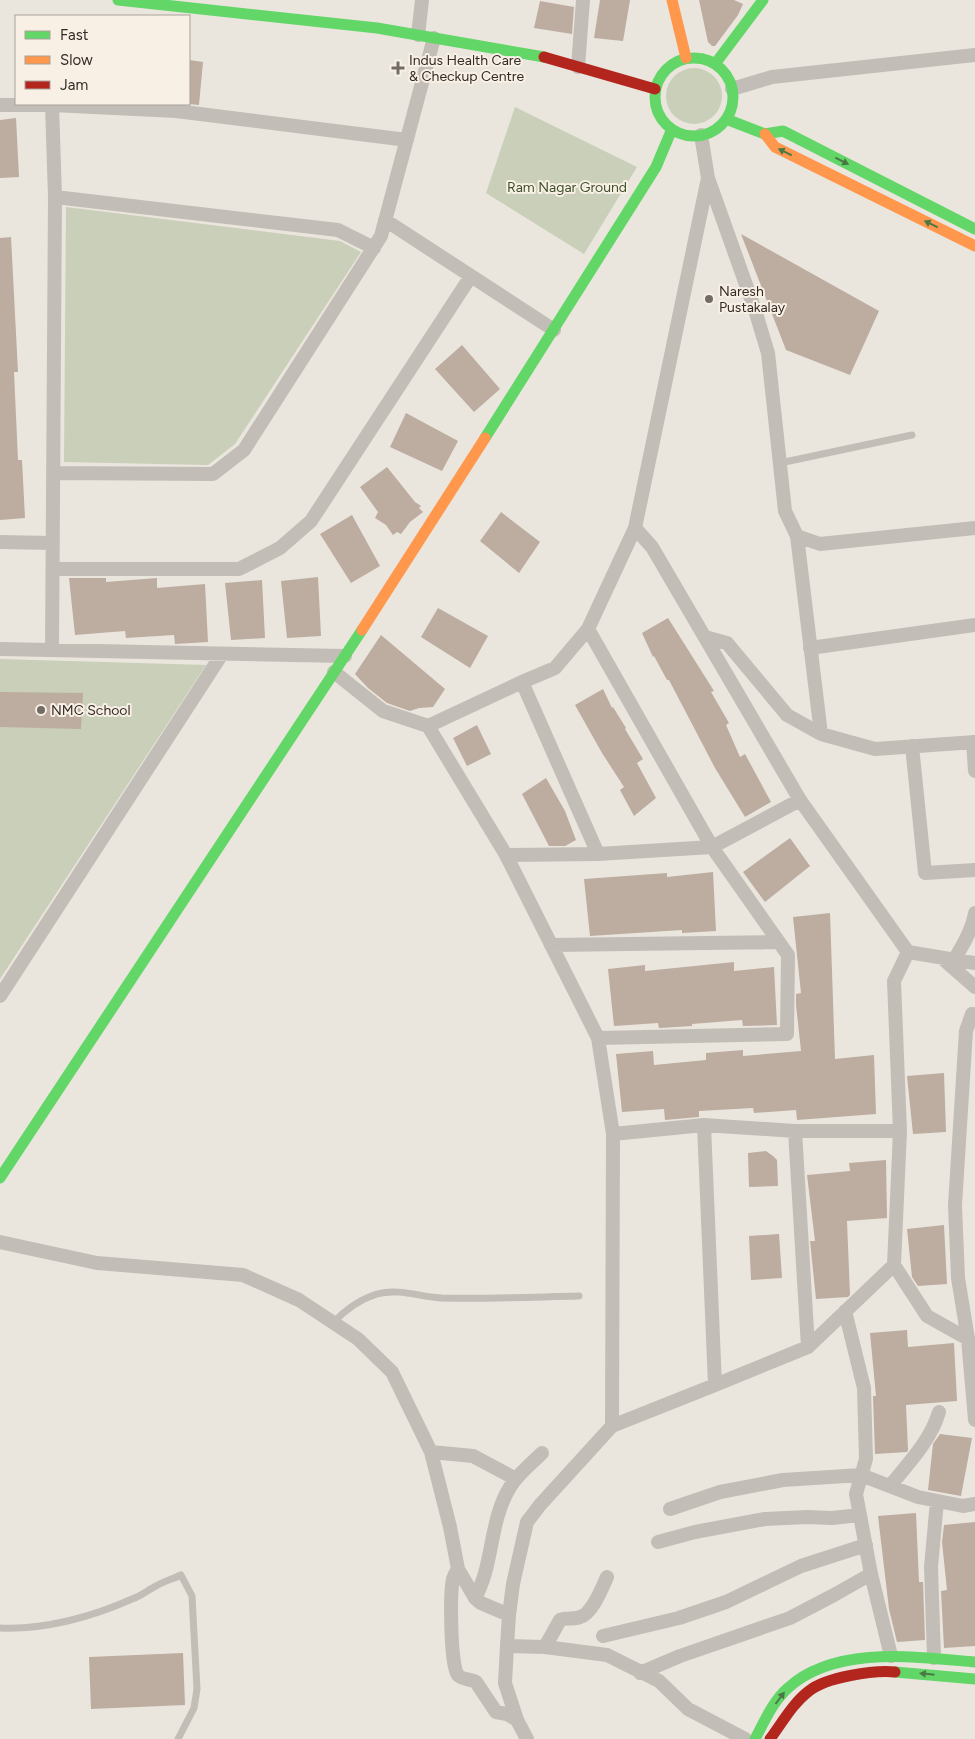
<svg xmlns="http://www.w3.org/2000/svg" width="975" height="1739" font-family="Figtree,sans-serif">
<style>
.green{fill:#c9cfb9}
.building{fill:#bdaca0}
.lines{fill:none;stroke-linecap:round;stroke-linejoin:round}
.lane{stroke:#c3bdb7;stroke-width:7}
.street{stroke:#c3bdb7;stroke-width:14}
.fast{stroke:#63d668;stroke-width:11}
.slow{stroke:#ff974d;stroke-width:11}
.jam{stroke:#b3261e;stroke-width:11}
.oneway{fill:#497844}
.poi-dot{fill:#736c66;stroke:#f8f0e5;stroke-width:2}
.labels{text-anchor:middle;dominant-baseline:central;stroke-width:4;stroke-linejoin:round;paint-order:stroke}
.poi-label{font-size:14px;fill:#332b26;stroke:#f8f0e5;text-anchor:start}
.park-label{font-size:14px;fill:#3f502b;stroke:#f8f0e5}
</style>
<rect width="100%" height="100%" fill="#eae6de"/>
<path class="green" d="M666 96a28 28 0 1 1 56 0a28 28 0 1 1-56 0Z
M515,107l122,60 -53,87 -98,-61z
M66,207l274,34 21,11 -126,192 -27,21 -144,-3z
M0,659l206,6 -206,314z"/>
<path class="building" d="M600,0h30l-7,41 -29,-3z
M699,0h35l9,4 -5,11 -23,31h-3l-4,-4z
M540,1l34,6 -2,27 -38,-6z
M189,60l14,2 -4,43 -10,-1z
M16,118l3,59 -19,1v-58z
M741,234l138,77 -29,64 -64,-25z
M11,237l7,135h-4l4,88h4l3,58 -25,2v-282z
M462,345l38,44 -26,23 -39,-43z
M406,413l52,28 -16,30 -52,-24z
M387,467l28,35 6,4 -2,2 4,4 -13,10 -9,12 -4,-2 -4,3 -7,-10 -11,-7 3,-6 -18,-25z
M501,512l39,30 -21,31 -39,-32z
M352,515l28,51 -29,17 -31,-49z
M318,577l3,59 -34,2 -6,-57z
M69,578h37v4l51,-4v10l48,-4 3,58 -33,2 -1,-9 -48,3 -1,-7 -50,4z
M262,580l3,58 -34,2 -6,-57z
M438,608l50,28 -18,32 -49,-31z
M668,618l46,73 -3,1 18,31 -3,2 14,32 5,-3 26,48 -26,15 -30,-49 -46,-88h-2l-13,-24 -1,1 -11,-24z
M381,635l64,54 -12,18 -14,1 -9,3 -23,-8 -19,-15 -13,-14z
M603,689l9,19 1,-1 13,21 -1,1 18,30 -6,4 19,35 -22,18 -14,-26 4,-3 -22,-34 -27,-48z
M0,692l83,1 -2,36 -81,-2z
M477,725l14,29 -24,12 -14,-28z
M546,778l19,33 11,29 -11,6h-16l-27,-52z
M790,838l20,28 -45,36 -22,-30z
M713,872l3,59 -34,2v-3l-92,6 -6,-57 83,-6v4z
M830,913l5,146 39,-4 2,59 -79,6 -1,-10 -42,3 -1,-5 -54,3v6l-34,3 -1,-11 -42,3 -6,-58 37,-3 1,14 52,-5v-7l37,-3v6l58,-5 -5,-46v-11l5,-1 -8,-76z
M734,962v9l40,-4 3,58 -34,1 -1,-6 -50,4v2l-32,2h-1l-1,-5 -44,3 -6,-57 37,-4v6z
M944,1073l2,59 -33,2 -6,-58z
M766,1151l7,5 4,4 1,26 -29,1 -1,-34z
M886,1160l1,58 -40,3 3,74 -2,2 -32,2 -6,-58h5l-8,-66 43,-4 -1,-8z
M944,1225l3,59 -29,2 -6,-9 -5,-48z
M779,1234l3,44 -31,2 -2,-44z
M907,1330l1,17 46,-4 3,58 -51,4 2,45 -1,2 -32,2 -2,-58h3l-6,-63z
M940,1434l32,4 -11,58 -33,-6 5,-46z
M916,1513l3,69h4l2,58 -28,2 -8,-33 -11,-93z
M975,1522v124l-31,2 -3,-57 6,-1 -5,-48 2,-17z
M183,1653l2,52 -94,4 -2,-52z"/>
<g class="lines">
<path class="lane" d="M780,463l132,-28
M333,1323c12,-13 28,-24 44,-29 21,-6 44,3 65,4 45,1 91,-1 137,-2
M0,1628c44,2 92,-11 132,-29 9,-3 16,-9 24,-13 8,-5 17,-7 25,-11l11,21 5,93 -3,19 -16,31"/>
<path class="street" d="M418,35l4,-35
M578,67l5,-67
M732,89l40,-12 203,-22
M0,105h52l124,6 231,29
M52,105l3,92 -3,453
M701,135l7,43 47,132 13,43 17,158 12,25 23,8 155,-16
M708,178l-73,350 17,19 148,253 108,152 -14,29 6,150 -6,134 33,51 41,23 7,81
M55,197l283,33 36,18
M385,220l169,110
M53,473l160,1 31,-24 137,-214 53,-198
M797,536l24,198
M0,542l53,1
M53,569h186l41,-21 31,-27 160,-245
M588,629l124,218 88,-47
M705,637l22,6 60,72 34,19 54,15 100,-7
M810,648l165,-23
M0,649l345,7
M334,672l49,39 45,15 78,129 92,183 189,-4 1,-79 -76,-108 -114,7 -76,-172 33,-14 33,-39 47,-101
M428,726l94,-44
M973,742l2,29
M912,746l13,127 50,-3
M506,855l92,-1
M551,945l228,-3
M908,952l67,11
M942,958l33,29
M954,960c9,-15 18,-30 21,-47
M0,996l222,-342
M598,1038l15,96 91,-9 91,6h105
M704,1125l11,260 93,-38 86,-82
M795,1131l13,216
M613,1134l-1,292 103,-41
M0,1242l97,21 146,12 56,25 59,39 34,33 39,80 19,75 8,42 17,29 6,5 28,12 4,-31 14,-62 13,-17 72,-79
M845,1311l19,77 2,71 -10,35 15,80 20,82
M973,1343l-5,-4 -10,-61 -3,-73 11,-174 6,-17h3
M431,1452l42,4 43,23
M890,1486c18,-22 41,-46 49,-74
M670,1509l50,-17 63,-12 78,-5 57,22 45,9 12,-2
M658,1542l37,-10 70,-13 42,-2 25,1 28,-3
M458,1569c-2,3 -4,7 -5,10 -3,13 -3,87 5,96 4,5 13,4 18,7l20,30 11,2 10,6
M475,1598c19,-34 14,-77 35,-111 8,-13 22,-24 32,-34
M509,1615l-2,31 38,1 62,8 52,26 29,28 57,30
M603,1636l76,-18 47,-16 75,-36 65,-21
M507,1646l-2,37 12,37 10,19
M545,1647l15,-27c7,-3 13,0 20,-3 12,-3 22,-29 27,-40
M934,1658l-3,-91 6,-66
M640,1673l40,-17 110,-38 44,-23 37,-21"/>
<path class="fast" d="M118,0l259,28 167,29
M655 97a39 39 0 1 1 78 0a39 39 0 1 1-78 0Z
M715,64l48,-64
M726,119l39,15 18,-3 192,98
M485,438l171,-271 16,-38
M0,1178l362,-548
M895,1672l80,7
M755,1739c9,-17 18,-38 33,-51 47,-43 129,-31 187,-26"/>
<path class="slow" d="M672,0l14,58
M765,134l10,13 200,99
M362,630l123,-192"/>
<path class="jam" d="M544,57l111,32
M770,1739c12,-16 23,-36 39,-48 17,-14 65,-21 86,-19"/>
</g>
<defs><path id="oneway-solid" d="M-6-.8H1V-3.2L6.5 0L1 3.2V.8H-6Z" transform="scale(1.25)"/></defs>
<g class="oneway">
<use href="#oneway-solid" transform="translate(785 152) rotate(-154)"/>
<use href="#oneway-solid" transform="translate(842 161) rotate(27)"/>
<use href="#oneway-solid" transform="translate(931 224) rotate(-154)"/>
<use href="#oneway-solid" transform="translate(927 1674) rotate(-174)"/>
<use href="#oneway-solid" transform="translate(780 1698) rotate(-53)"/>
</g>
<g class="poi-dot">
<path d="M395.5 60.5h5v5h5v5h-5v5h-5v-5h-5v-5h5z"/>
<circle cx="709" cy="299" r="5"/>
<circle cx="41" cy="710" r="5"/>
</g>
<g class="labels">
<g class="poi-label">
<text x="409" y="60">Indus Health Care<tspan x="409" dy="16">&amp; Checkup Centre</tspan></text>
<text x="719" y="291">Naresh<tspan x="719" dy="16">Pustakalay</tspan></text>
<text x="51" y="710">NMC School</text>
</g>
<g class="park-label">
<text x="567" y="187">Ram Nagar Ground</text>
</g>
</g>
<rect x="15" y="15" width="175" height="90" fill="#f8f0e5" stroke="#a9a199"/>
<rect x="25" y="31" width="25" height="8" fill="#63d668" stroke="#a9a199"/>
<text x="60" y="40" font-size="15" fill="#332b26">Fast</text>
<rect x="25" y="56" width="25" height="8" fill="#ff974d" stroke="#a9a199"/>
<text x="60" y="65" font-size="15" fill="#332b26">Slow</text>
<rect x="25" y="81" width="25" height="8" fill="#b3261e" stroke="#a9a199"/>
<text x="60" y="90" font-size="15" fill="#332b26">Jam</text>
</svg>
